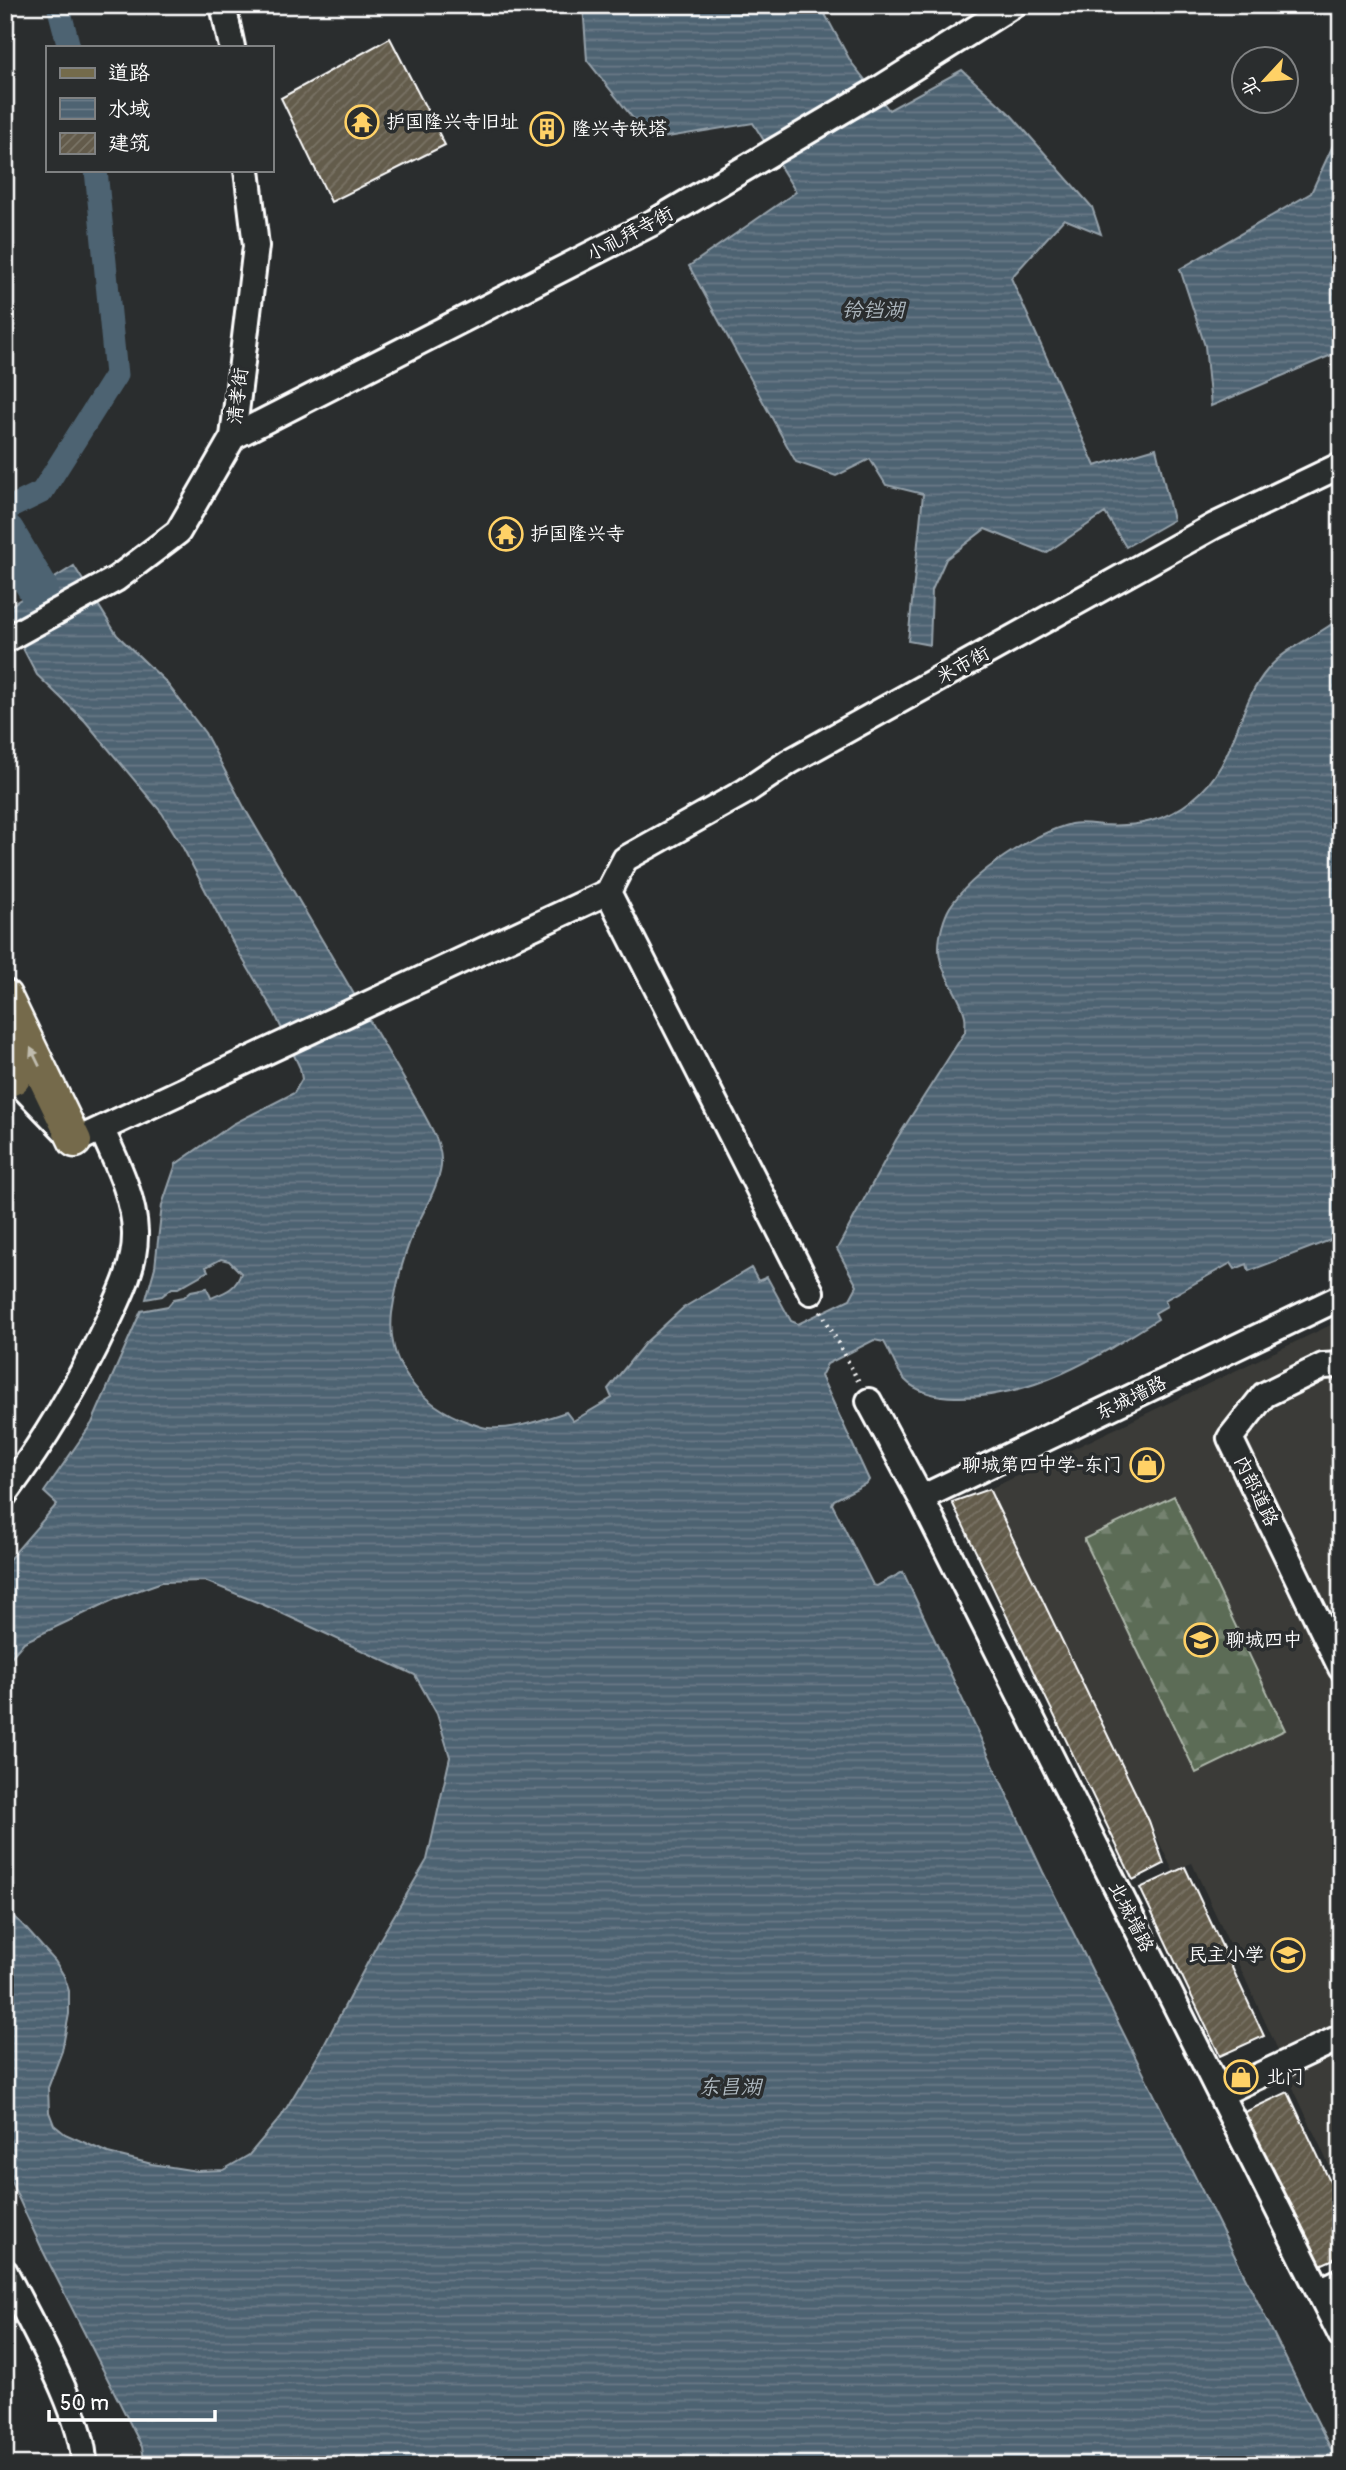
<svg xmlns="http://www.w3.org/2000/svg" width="1346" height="2470" font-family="Pangolin,'LXGW WenKai TC',sans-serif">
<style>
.built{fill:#3b3b37}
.forest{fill:url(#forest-firs);stroke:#adb6aa;stroke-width:2}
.water{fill:url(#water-rules);stroke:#95a1aa;stroke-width:2}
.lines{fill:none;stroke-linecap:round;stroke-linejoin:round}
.canal{stroke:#4e6372;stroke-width:23}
.river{stroke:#4e6372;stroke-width:40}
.building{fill:url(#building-hatch);stroke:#fff;stroke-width:2}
.minor-casing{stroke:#fff;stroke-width:30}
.major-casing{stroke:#fff;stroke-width:37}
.path{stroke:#fff;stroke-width:4.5;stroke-dasharray:2 5;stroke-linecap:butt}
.minor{stroke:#2a2d2e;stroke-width:24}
.major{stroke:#746b4b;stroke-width:32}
.oneway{fill:#c0bcae}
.labels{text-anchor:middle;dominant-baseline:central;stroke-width:7;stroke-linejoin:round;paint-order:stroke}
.poi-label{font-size:19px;fill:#fff;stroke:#2a2d2e;text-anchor:start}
.street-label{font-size:19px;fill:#fff;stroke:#2a2d2e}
.water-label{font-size:21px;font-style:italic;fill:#afb9c0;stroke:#2a2d2e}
</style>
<defs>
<pattern id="forest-firs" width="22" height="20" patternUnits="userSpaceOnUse" patternTransform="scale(1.75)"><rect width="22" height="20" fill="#5b6c56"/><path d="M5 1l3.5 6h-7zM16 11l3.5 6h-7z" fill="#74826f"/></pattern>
<pattern id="water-rules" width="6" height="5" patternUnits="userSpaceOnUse" patternTransform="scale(1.75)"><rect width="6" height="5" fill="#4e6372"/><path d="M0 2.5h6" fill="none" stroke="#697a87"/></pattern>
<pattern id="building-hatch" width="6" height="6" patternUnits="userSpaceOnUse" patternTransform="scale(1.75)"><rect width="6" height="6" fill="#635b4b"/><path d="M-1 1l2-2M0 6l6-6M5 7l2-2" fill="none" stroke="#7a7466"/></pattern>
</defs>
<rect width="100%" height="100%" fill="#2a2d2e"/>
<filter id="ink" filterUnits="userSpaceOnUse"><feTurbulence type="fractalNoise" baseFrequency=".0143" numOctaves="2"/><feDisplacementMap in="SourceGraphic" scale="14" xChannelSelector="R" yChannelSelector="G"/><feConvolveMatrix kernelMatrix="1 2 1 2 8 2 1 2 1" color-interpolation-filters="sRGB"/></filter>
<g filter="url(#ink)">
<path class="built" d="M1341,1320v871l-52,-112 -50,23 -12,-26 52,-24 -87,-189 -19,8 -183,-382z"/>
<path class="forest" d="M1174,1496l111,234 -89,43 -112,-234z"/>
<path class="water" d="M583,5h237l31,57 38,48 73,-40 50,46 80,91 9,27 -37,-15 -53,59 84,188 61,-18 17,72 -47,27 -21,-34 -59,40 -61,-24 -39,30 -14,31 -2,55 -22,-4 15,-147 -37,-9 -16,-26 -34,17 -40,-14 -107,-196 107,-74 -43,-69 -103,17 -63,-80z
M1341,128v223l-130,55 -6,-60 -25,-77 131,-76z
M74,566l43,69 48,46 40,52 40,76 173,294c11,22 28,44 22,69 -5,21 -17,40 -26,59 -11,26 -18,55 -22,82 -6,53 29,92 76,109 6,2 14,6 20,6 27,2 53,-8 78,-16l7,9 39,-23 -4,-9 37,-46 38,-35 68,-40 7,13 9,-4 24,44 7,3 52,-25 7,-13 -20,-37 59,-109 69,-108c0,-5 1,-11 0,-16 -5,-23 -27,-44 -26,-69 0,-12 5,-30 11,-40 22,-34 82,-73 121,-83 9,-2 22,0 31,1 34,2 62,-3 90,-25 47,-37 41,-90 76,-131 20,-24 50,-32 73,-52v619l-92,35 -2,-7 -12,5 -4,-6 -66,37 2,6 -12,7 3,6c-63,40 -127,80 -203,78 -16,0 -39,-5 -50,-17 -9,-10 -14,-27 -21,-38l-10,-2 -47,24 -6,12 48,104 -2,3 -33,17 -2,4 41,81 4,1 26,-14 140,300 296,593h-1194l-3,-18 -99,-196 -38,-82v-259l16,13 34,38 9,15 5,15v23l-7,37 -14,37 1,24 5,13 11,9 43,19 44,11 45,7 26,-1 26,-15 32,-38 41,-68 57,-108 48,-81 23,-103 -13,-43 -22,-39 -151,-70 -59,-24 -43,1 -45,16 -93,44 -19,22v-100l52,-60 -13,-12 48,-69 49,-112 27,-5 6,-7 10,-2 7,-6 16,-3 4,10c15,-6 25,-9 30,-25l-12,-12 -8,-2 -15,8 2,4 -30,17h-6l-10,8 -16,3 9,-32 7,-62 14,-41 57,-40 61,-31 8,-14 -2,-11 -26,-56 -42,-71 -51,-97 -19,-31 -77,-92 -48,-46 -32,-61v-5z"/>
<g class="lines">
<path class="canal" d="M58,5l11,42
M5,510l37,-18 74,-117 -20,-205"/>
<path class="river" d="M5,533l33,56"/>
</g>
<path class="building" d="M390,38l55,107 -114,57 -50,-104z
M989,1489l160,332 15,43 -31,16 -181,-378z
M1185,1867l79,169 -44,20 -80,-168z
M1288,2092l53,113v51l-23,10 -73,-154z"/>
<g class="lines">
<defs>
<path id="minor" d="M223,5l9,42
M233,437l421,-215 227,-134 132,-83
M5,640l111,-61 62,-47 55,-95 23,-191 -9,-76
M608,892l17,-33 121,-68 43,-29 425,-236 127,-61
M14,1078l61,63 533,-249 203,400
M1341,1365l-18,1 -59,29 -34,43 111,230
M869,1401l52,97 420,837
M5,1494c41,-55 73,-109 102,-171 14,-29 29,-59 28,-91 -1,-36 -19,-70 -33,-102
M921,1498l420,-201
M1220,2094l121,-57
M5,2272c23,47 80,143 79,193
M1319,2291l22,-10"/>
<path id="major" d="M5,996l70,145
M5,1060l9,18 -9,4"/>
</defs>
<use href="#minor" class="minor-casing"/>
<use href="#major" class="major-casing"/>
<path class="path" d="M821,1311l39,73"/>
<use href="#minor" class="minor"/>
<use href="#major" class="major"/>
</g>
<defs><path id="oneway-solid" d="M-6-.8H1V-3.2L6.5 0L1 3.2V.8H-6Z" transform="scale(1.75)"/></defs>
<use class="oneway" href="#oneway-solid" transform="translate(35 1057) rotate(-116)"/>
</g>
<defs>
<symbol id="temple-ring" viewBox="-11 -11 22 22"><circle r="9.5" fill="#2a2d2e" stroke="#ffd166" stroke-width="1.5"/><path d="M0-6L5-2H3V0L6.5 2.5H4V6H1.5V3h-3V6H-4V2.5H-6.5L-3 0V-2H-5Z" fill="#ffd166"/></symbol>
<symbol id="building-ring" viewBox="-11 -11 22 22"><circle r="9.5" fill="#2a2d2e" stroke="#ffd166" stroke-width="1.5"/><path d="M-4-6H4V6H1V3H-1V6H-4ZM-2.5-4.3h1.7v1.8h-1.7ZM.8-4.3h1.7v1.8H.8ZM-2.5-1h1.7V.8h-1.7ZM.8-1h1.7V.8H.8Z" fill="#ffd166"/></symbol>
<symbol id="shop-ring" viewBox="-11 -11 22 22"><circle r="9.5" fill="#2a2d2e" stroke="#ffd166" stroke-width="1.5"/><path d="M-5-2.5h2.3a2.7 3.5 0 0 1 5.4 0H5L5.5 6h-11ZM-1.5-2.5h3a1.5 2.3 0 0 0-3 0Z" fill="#ffd166"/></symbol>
<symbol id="school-ring" viewBox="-11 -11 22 22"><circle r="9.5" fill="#2a2d2e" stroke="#ffd166" stroke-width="1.5"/><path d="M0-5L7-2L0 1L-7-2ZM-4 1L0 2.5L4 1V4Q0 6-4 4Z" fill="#ffd166"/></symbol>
</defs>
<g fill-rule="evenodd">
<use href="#temple-ring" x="343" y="103" width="38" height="38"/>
<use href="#building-ring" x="528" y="110" width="38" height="38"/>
<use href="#temple-ring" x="487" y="515" width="38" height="38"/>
<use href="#shop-ring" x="1128" y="1446" width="38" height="38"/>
<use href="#school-ring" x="1182" y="1621" width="38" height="38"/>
<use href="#school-ring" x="1269" y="1936" width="38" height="38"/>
<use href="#shop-ring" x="1222" y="2058" width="38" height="38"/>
</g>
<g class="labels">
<g class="poi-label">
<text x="386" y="122">护国隆兴寺旧址</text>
<text x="572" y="129">隆兴寺铁塔</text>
<text x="530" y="534">护国隆兴寺</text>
<text x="1122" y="1465" text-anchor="end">聊城第四中学-东门</text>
<text x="1226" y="1640">聊城四中</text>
<text x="1264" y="1955" text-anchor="end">民主小学</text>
<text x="1266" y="2077">北门</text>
</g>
<g class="street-label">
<text transform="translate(630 234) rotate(-28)">小礼拜寺街</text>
<text transform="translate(238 396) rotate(-83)">清孝街</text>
<text transform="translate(963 665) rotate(-29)">米市街</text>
<text transform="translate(1131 1398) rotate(-26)">东城墙路</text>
<text transform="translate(1256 1491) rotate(64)">内部道路</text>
<text transform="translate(1131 1917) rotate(63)">北城墙路</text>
</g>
<g class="water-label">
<text x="873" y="310">铃铛湖</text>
<text x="730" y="2087">东昌湖</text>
</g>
</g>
<rect width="1346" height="2470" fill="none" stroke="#2a2d2e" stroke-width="28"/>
<rect x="14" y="14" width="1318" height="2442" fill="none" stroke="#fff" stroke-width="2.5" filter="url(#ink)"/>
<rect x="46" y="46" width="228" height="126" fill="#2a2d2e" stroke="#7f8182" stroke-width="2"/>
<rect x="60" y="68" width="35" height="10" fill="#746b4b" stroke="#7f8182" stroke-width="2"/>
<text x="108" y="80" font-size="21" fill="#ffffff">道路</text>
<rect x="60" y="98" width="35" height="21" fill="url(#water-rules)" stroke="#7f8182" stroke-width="2"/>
<text x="108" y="116" font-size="21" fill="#ffffff">水域</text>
<rect x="60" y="133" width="35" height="21" fill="url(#building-hatch)" stroke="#7f8182" stroke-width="2"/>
<text x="108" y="150" font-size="21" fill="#ffffff">建筑</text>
<g transform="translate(1265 80) rotate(244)"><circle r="33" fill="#2a2d2e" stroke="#7f8182" stroke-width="2"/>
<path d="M0-5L12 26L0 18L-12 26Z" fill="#ffd166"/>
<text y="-10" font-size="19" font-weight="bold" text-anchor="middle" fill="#ffffff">北</text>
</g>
<path d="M49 2410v10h166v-10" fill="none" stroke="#ffffff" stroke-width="3.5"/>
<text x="60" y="2410" font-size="21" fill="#ffffff" stroke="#2a2d2e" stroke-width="5" paint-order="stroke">50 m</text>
</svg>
